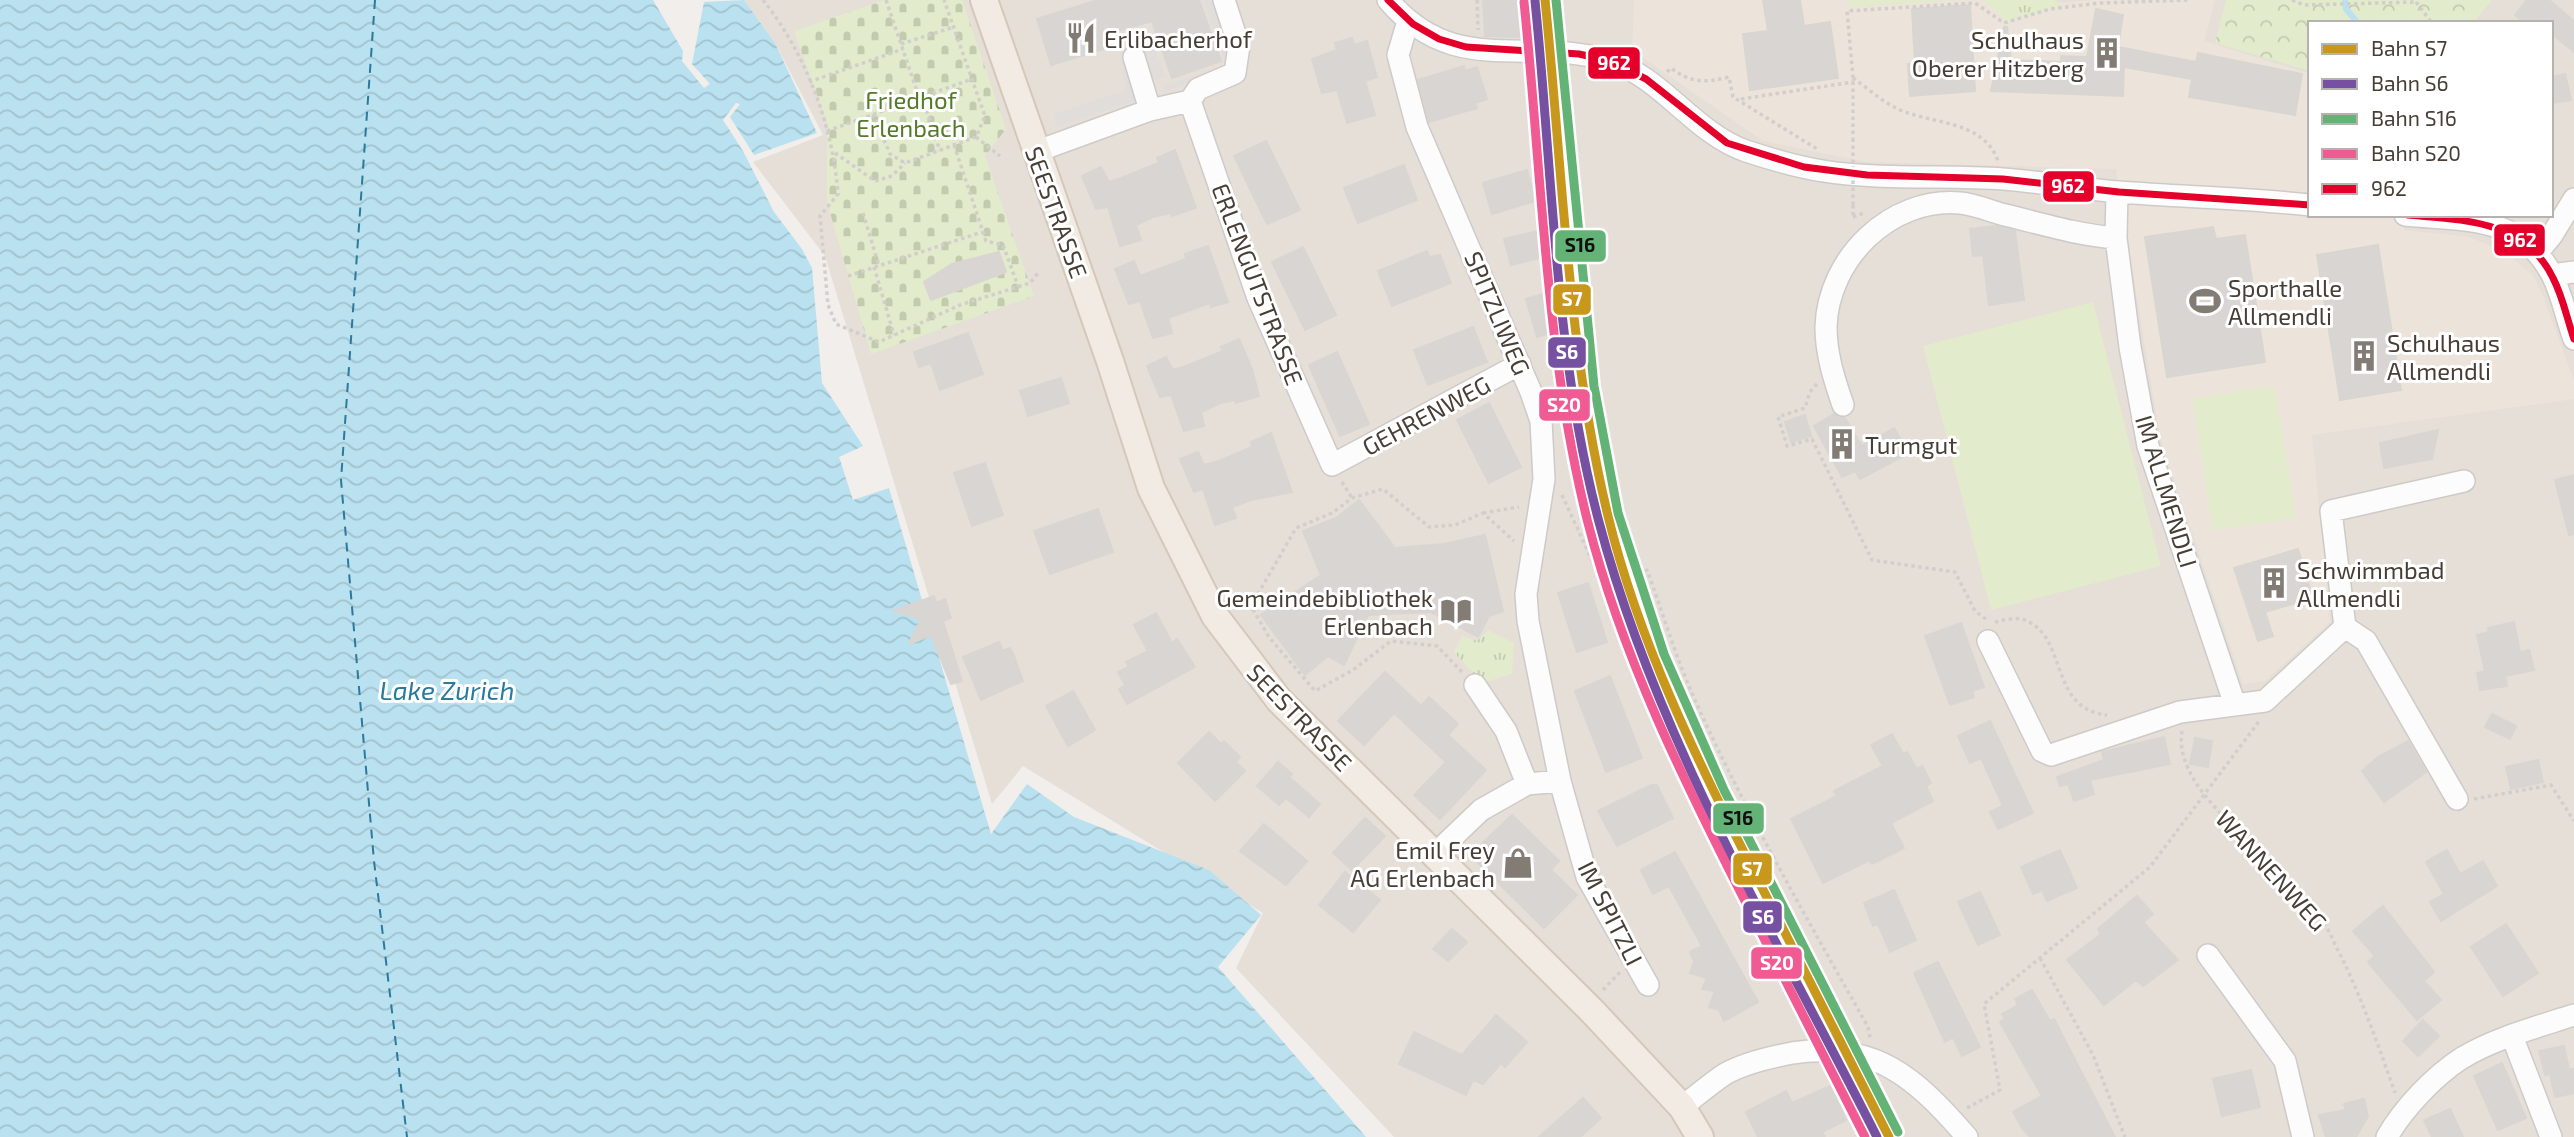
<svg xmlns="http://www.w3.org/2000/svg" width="2574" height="1137" font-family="'Exo 2',sans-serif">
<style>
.residential{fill:#e5dfd8;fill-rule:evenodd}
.education{fill:#ece4da}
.grass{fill:url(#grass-tufts)}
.forest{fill:url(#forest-crowns)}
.cemetery{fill:url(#cemetery-stones)}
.pitch{fill:#e2ebcb}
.parking{fill:#e0ddda}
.water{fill:url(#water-waves)}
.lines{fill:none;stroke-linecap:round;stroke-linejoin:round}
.stream{stroke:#bae1ef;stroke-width:6}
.ferry{stroke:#297a9c;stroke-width:2;stroke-dasharray:9 7;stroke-linecap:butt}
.building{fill:#d9d5d2;stroke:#d9d5d1;stroke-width:2}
.minor-casing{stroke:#cecac7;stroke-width:24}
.major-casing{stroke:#d4c8b8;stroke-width:30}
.path{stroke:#d2cecb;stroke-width:3.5;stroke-dasharray:3.5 3.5;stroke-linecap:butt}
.minor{stroke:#fdfcfc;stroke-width:21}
.major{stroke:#f1ebe4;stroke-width:26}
.path-bridge{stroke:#d2cecb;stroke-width:3.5;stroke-dasharray:3.5 3.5;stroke-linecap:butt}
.bus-1-casing{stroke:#fff;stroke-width:12}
.bus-1{stroke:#e4002b;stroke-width:7}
.rail-1-casing{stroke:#fff;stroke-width:14}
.rail-2-casing{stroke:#fff;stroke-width:14}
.rail-3-casing{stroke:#fff;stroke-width:14}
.rail-4-casing{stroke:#fff;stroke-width:14}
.rail-1{stroke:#c7981b;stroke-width:9}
.rail-2{stroke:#7751a1;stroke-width:9}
.rail-3{stroke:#63b377;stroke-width:9}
.rail-4{stroke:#f05b94;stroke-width:9}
.labels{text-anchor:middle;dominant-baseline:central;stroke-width:6;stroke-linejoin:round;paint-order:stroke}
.poi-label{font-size:24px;fill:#473e36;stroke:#fff;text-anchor:start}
.park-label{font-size:24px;fill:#527a28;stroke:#fff}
.street-label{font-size:24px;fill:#473e36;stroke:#fff}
.water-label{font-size:26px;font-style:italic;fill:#297a9c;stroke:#fff}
.line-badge{stroke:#fff;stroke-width:2.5}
.badge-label{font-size:19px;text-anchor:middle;font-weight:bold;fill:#fff}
.pale-badge-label{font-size:19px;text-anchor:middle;font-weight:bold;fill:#111}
</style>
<defs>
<pattern id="grass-tufts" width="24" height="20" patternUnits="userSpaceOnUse" patternTransform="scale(1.75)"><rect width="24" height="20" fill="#e2ebcb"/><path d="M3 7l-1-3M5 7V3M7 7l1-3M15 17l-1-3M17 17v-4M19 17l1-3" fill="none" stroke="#c3cbaf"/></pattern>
<pattern id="forest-crowns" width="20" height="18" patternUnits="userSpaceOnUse" patternTransform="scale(1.75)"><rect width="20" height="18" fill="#e2ebcb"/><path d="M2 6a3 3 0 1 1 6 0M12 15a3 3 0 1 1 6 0" fill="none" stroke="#c3cbaf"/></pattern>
<pattern id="cemetery-stones" width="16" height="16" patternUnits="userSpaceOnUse" patternTransform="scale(1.75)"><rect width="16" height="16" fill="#e2ebcb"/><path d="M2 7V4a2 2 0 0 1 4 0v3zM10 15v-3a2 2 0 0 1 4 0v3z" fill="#c3cbaf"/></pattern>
<pattern id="water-waves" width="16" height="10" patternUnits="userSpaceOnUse" patternTransform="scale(1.75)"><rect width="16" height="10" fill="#bae1ef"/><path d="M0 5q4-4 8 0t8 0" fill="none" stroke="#a1c2ce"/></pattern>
</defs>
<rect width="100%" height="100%" fill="#f1eeeb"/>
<path class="residential" d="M744,0h1830v1137h-1180l-158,-169 27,-55 -240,-147 -31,38 -167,-548 -72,-94 70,-27 -48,-92zM2310,23h241v192h-241z"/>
<path class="education" d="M1634,0h381l4,6 74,-6h122l-11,41 106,33v141h93l1,15 65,7 36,15 28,24 10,20 31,85v18l-262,36 18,187 -65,59 -22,3 -83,-247 -44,-268 -249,-7 -104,-21 -131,-91z"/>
<path class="grass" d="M1983,0h71l8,6 -56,15z
M1488,630l26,13 -2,31 -30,9 -28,-31 8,-16 15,5z"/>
<path class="forest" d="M2226,0h266l-19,23h-163v48l-95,-28z"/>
<path class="cemetery" d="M884,0h78l44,129 -21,27 49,140 -163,58 -44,-152v-79l-33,-92z"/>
<path class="pitch" d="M1849,0h104l-104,7z
M2093,302l68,264 -170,44 -68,-264z
M2274,386l22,132 -83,12 -21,-131z"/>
<path class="parking" d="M1204,0h11l16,45 -4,25 -62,21 -2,-5 63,-21z
M1151,39l14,38 -15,4 -12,19 -81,27 -3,-13 72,-24 -6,-38z"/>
<path class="water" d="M0,0h653l30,51 -1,10 22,27 6,-4 -18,-20 12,-62 40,-2 31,43 42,90 -63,22 -24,-38 10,-13 -4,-1 -13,17 20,31 31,61 28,37 10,19 10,115 41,63 -24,11 14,43 36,-12 102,346 36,-50 47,33 135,53 52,45 -43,52 148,170h-1366z"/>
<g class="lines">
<path class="stream" d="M2345,0l1,9 12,14"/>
<path class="ferry" d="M375,0l-34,480 33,381 33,276"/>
</g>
<path class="building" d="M1098,0h101l22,61 -49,17 -20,-57 -46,13 4,13 -59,18 -14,-46z
M1483,0h60l3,38 -61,-2z
M1763,0h37l4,26 26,-4 8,56 -88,12 -7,-56 25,-3z
M2527,0h22l25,21v31l-23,-19v-10h-26l-10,-8z
M1970,5l5,86 -65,5 -2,-32h7l-3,-55z
M2096,9l27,6 -5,32 78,15 2,-9 104,21 -7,41 -106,-18 3,-18 -68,-12 -1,29 -132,-5 13,-64h3l4,33 50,2v-6l26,1z
M1352,38l2,7 13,-4 10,36 -12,4 10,34 -28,8 -10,-33 -15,3 -10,-34 25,-9 -2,-7z
M1464,66l1,5 12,-4 10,32 -12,4 2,5 -48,14 -11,-42z
M2565,74l6,26 -20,3v-26z
M1553,103l12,27 -20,6 -11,-25z
M1266,141l34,69 -33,14 -33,-68z
M1175,150l21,58 -24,8 -1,-3 -18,4 -17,8 5,15 -21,6 -12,-39 -12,2 -14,-33 19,-9 8,15 12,-4 38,-15 -2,-5z
M1404,165l13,35 -59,23 -14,-35z
M1527,170l8,31 -43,13 -9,-31z
M1996,226l19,5 9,69 -35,5 -6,-50 -10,1 -3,-27z
M2213,227l3,12 29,-4 20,127 -98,15 -22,-140z
M1542,230l6,26 -37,9 -7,-26z
M2378,245l23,145 -61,10 -23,-145z
M1208,246l20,56 -17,5 -1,-4 -42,15 4,15 -19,5 -13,-37 -11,3 -14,-35 19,-8 6,15 46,-17 -1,-5z
M1303,247l33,68 -31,15 -33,-68z
M1427,251l2,6 11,-2 11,28 -59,23 -14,-35z
M999,252l7,20 -75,28 -7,-18 28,-18z
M1550,292l11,38 -24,7 -11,-38z
M1473,327l14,35 -59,23 -14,-35z
M968,333l15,41 -43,16 -9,-27 -12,4 -5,-15z
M1239,339l13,30 7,27 -23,7 -1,-3 -15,3 -19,9 3,14 -20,5 -13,-36 -11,2 -13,-31 19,-9 7,13 13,-4 37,-15 -2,-4z
M1337,352l32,72 -29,12 -31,-71z
M1061,378l8,25 -41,13 -8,-25z
M1489,403l32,64 -32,16 -32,-63z
M1834,414l11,4 17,28 32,-18 15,25 -49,26 -5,-8 -13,6 -28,-51z
M1805,415l6,21 -20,6 -6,-20z
M2438,430l-6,29 -48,9 -4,-25z
M1271,433l21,59 -41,8 -19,7 4,11 -21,7 -12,-36 -9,3 -14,-33 18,-7 6,13 15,-4 33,-14 -1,-5z
M985,463l18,52 -31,11 -18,-53z
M2574,475v59l-5,1 -14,-55z
M1359,500l36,48 49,-4 41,-9 18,76 -14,5 -11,21 -47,-25 -63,3 -24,50 -16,-9 -23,19 -44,-60 60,-40 -18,-44 33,-13z
M1098,509l15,43 -63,22 -16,-43z
M2298,549l15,49 -48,14 8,24 -15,5 -24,-73z
M1588,583l19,59 -30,10 -19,-59z
M934,596l2,7 9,-4 6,19 -8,3 19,60 -11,3 -20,-49 -22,9 12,-25 -28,-8z
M1156,613l16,30 5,-4 18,28 -68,37 -8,-15 6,-4 -7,-13 11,-5 -3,-5 22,-11 -14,-26z
M2514,622l6,30 9,-2 5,20 -29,6 2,10 -27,4 -3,-17 8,-2 -8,-36 12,-3 -1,-4z
M1961,623l23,64 -12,4 2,6 -24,8 -25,-69z
M999,642l4,9 7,-3 4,8 9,25 -42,19 -18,-43z
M1385,672l36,34 8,-9 29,27 -10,11 38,35 -46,49 -26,-24 32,-33 -52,-49 -30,32 -26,-24z
M1610,676l32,82 -36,14 -31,-81z
M1073,691l22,39 -27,16 -22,-40z
M2492,714l24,12 -6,13 -25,-12z
M1990,721l43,92 -35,16 -8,-17 13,-6 -22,-48 -11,5 -12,-27z
M1209,732l12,12 3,-3 16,16 -4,5 9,9 -30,30 -37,-38z
M1892,734l11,20 4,-2 10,17 5,-3 9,17 -5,3 7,15 -42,22 13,25 -32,16 -2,-4 -47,23 -32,-64 46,-23 -3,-5 49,-25 -12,-21z
M2164,737l6,27 -80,16 4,14 -20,7 -6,-17 -8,2 -3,-9 47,-17 -2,-8z
M2195,738l17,3 -4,26 -18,-3z
M2408,741l18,31 -42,30 -22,-31 16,-14z
M2538,760l5,22 -32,7 -5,-22z
M1278,762l14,12 -3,3 31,27 -11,13 -23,-19 -7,7 -22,-19z
M1651,785h6l16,33 -56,28 -19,-35z
M1512,815l47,46 -8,9 26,25 -33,33 -74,-73z
M1365,818l20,18 -33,34 -19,-17z
M1264,824l43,37 -21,24 -46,-34z
M2060,850l17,38 -30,13 -5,-11 -9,4 -12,-27z
M2447,850l13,24 23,-13 14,25 -56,35 -11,-19 14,-8 -18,-32z
M1675,852l83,150 -34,19 -5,-11 -10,-3 6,-16 -13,-2 5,-11 -17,-5 4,-12 -4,-9 12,-6 -33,-60 -16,8 -12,-24z
M1345,872l35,28 -27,32 -34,-27z
M1894,890l22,50 -26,12 -12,-28 -5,2 -9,-23z
M1980,892l20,43 -22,10 -20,-43z
M2137,896l16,18 -10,8 35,38 -35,26 -7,-6 -32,25 -37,-45 34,-26 -3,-5z
M2383,906l51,66 -10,9 17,19 -24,20 -49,-58 7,-6 -22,-25z
M2506,924l32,49 -35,23 -32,-49z
M1452,929l15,13 -19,19 -15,-12z
M1938,962l42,85 -18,9 -9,-19 -8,5 -31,-69z
M2032,990l18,31 4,-2 61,118h-85l-8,-9 -9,-16 29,-16 -42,-74 5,-3 -3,-5 16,-9 -3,-6z
M1496,1015l31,27 -22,25 -4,-4 -18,21 -10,-4 -7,15 -67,-31 15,-32 48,23z
M2423,1020l16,16 -21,20 -15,-15z
M2564,1046l5,24 5,-1v24l-19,4 -5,-23 -5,1 -6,-24z
M2502,1063l24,55 -28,12 -24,-54z
M2251,1070l9,37 -38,9 -9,-37z
M1830,1086l16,34 -24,12 3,5h-67l-12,-25 40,-21 6,12z
M1583,1098l18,20 -21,19h-41z
M2364,1099l4,17 -12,21h-30l-7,-22 27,-5 -2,-6z
M2450,1109l13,28h-31l-8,-17z"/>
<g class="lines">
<defs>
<path id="minor" d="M1388,0c67,79 138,35 222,61 52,16 84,72 136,90 24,8 52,16 77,20 56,9 123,4 180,8 39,3 78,10 116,13 64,5 127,6 191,13
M1408,21l-10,34 19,72 114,265 10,29 3,58 -18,115 2,27 32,160
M1134,57l16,53
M1190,101l68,197 74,167 188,-101
M1190,101l8,-12 37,-16 4,-27 -15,-46
M1035,152l115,-42 40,-9
M2117,192l-1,46 14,109 18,99 86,256
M2405,215c58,6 114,-1 146,58 11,20 15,45 23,66
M2538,252l14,-17 22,-36
M2552,275l22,-3
M1843,405c-9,-26 -17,-51 -17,-78 2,-69 65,-130 134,-124 13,1 28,7 41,11 38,9 76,21 115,24
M2345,627l-14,-116 133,-30
M2345,627l21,14 91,158
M1988,641l54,110 9,4 129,-43 85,-11 80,-74
M1475,685l31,46 21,53
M1435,854l46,-44 46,-26 33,-3 27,96 61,108
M2208,955l77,106 18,76
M2512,1036l39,101
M1682,1107c14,-11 28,-23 43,-33 19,-11 46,-17 67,-21 83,-12 123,24 175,84
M2387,1137c16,-28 47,-61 75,-79 33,-20 75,-31 112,-43"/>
<path id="major" d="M984,0l126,361 41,127 64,128 64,84 314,312 89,95 18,30"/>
</defs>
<use href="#minor" class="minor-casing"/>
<use href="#major" class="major-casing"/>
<path class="path" d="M763,0c43,54 70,126 75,194l-18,22 8,89 8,19 43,18 81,-37 70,-22 9,-11
M886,0l33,97
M1477,0l1,30
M2292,0l12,5 112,-3
M2416,2l16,21
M901,44l53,-17
M1667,72l4,-4c19,15 35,15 58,9l4,20 84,52
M1853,78c13,9 26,21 41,29 33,18 89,11 104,54
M809,82l94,-33
M922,97l18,54
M1741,99l112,-17
M873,114l17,40 15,9 71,-26 9,-21 -41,-116
M827,131l145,-52
M976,137l24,19
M1853,141v-63l-6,-67 128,-8 29,20 46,-14 50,-6 89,-3
M954,145l32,96 17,4 15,41
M835,153l40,28 17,-5 13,-13
M1853,205v12
M863,213l16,53
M1853,217l11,-4
M874,267l20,68
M848,276l134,-44
M1817,384l-7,8 -5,16 -27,9 9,29 25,-7 60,121 83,12 20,39 12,9
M1342,482l10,16
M1562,495l40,87 17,-5
M1483,513l36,-6
M1645,571l2,-1c15,40 27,82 44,121 51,115 115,226 177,336l2,11
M1995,622c10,-2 22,-6 32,-1 41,18 22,88 80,94
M1462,672l-25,-26 -46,-5 -38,29 -38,21 -46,-54 -18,-31 45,-78 36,-15 20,-15 31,-9 46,38 26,-2 28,-12 31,28
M2182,731c-9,53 66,106 98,140 15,15 29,32 42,49 8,11 13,26 20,38 21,44 37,89 53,135
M2474,799l77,-14 23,36
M2040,958l53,97 32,82
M1603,990l17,-18
M1833,1069l4,16 26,52
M1967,1108l33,-18 -16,-86 166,-137 110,-147"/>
<use href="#minor" class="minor"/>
<use href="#major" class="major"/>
<path class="path-bridge" d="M1853,205v-64"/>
<defs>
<path id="bus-1" d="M1388,0l25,24 26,15 27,8 113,7 31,7 36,18 81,64 77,24 63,8 136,4 116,13 191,13
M2408,215c56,5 117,5 145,63 10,19 14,41 21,61"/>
</defs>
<use href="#bus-1" class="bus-1-casing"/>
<use href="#bus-1" class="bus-1"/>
<defs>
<path id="rail-1" d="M1545,0c18,172 22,347 63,516 31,127 90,246 149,362 44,87 88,173 132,259"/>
<path id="rail-2" d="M1535,1c18,173 19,352 64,521 57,216 178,417 278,615"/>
<path id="rail-3" d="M1556,0l38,386 24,127 46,141 60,136 174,342"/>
<path id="rail-4" d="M1524,2c18,173 21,351 64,521 34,133 95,256 157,378 40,78 80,157 120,236"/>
</defs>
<use href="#rail-1" class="rail-1-casing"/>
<use href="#rail-2" class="rail-2-casing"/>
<use href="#rail-3" class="rail-3-casing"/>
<use href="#rail-4" class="rail-4-casing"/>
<use href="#rail-1" class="rail-1"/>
<use href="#rail-2" class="rail-2"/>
<use href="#rail-3" class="rail-3"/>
<use href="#rail-4" class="rail-4"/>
</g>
<defs>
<symbol id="restaurant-bare" viewBox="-9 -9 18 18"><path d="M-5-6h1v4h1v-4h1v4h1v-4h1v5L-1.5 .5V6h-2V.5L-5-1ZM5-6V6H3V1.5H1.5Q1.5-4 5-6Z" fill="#827c75" stroke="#fff" stroke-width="2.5" paint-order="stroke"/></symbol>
<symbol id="building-bare" viewBox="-9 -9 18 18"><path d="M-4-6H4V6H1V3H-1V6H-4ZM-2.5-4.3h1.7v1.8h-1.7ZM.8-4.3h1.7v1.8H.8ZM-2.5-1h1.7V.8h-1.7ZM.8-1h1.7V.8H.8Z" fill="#827c75" stroke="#fff" stroke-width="2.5" paint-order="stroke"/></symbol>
<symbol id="stadium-bare" viewBox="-9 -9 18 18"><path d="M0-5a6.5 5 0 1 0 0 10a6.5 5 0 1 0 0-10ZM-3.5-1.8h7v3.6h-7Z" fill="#827c75" stroke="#fff" stroke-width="2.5" paint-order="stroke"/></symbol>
<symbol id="library-bare" viewBox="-9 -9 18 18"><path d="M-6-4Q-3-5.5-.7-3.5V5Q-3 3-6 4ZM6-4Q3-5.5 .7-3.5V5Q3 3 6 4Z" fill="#827c75" stroke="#fff" stroke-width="2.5" paint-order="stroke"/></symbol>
<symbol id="shop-bare" viewBox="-9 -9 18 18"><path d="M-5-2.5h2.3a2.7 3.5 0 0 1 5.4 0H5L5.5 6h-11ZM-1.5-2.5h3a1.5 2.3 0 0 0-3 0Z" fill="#827c75" stroke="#fff" stroke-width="2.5" paint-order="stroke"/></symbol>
</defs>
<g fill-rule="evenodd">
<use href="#restaurant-bare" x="1059" y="16" width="44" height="44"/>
<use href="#building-bare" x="2085" y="31" width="44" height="44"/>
<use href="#stadium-bare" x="2183" y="279" width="44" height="44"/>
<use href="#building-bare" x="2342" y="334" width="44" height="44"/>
<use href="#building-bare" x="1820" y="422" width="44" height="44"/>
<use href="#building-bare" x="2252" y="561" width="44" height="44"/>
<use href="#library-bare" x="1434" y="589" width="44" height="44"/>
<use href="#shop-bare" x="1496" y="841" width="44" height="44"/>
</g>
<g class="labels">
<g class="poi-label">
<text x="1104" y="38">Erlibacherhof</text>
<text x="2084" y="39" text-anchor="end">Schulhaus<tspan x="2084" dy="28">Oberer Hitzberg</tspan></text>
<text x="2228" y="287">Sporthalle<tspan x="2228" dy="28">Allmendli</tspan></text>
<text x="2387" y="342">Schulhaus<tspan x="2387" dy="28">Allmendli</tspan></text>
<text x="1865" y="444">Turmgut</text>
<text x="2297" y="569">Schwimmbad<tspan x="2297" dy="28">Allmendli</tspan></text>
<text x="1433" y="597" text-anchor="end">Gemeindebibliothek<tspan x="1433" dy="28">Erlenbach</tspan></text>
<text x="1495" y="849" text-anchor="end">Emil Frey<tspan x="1495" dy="28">AG Erlenbach</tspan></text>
</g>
<g class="park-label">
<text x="911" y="99">Friedhof<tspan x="911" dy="28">Erlenbach</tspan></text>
</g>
<g class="street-label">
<text transform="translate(1057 212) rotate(70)">SEESTRASSE</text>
<text transform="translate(1258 284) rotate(69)">ERLENGUTSTRASSE</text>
<text transform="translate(1498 313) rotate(67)">SPITZLIWEG</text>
<text transform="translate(1426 415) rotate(-28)">GEHRENWEG</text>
<text transform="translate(2167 491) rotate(73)">IM ALLMENDLI</text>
<text transform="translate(1300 717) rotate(46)">SEESTRASSE</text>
<text transform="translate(2272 870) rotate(48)">WANNENWEG</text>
<text transform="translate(1611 913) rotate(63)">IM SPITZLI</text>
</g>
<g class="water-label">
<text x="447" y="689">Lake Zurich</text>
</g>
</g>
<g class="line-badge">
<rect x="1587" y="46" width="54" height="34" rx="7" fill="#e4002b"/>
<rect x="2042" y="170" width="53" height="33" rx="7" fill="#e4002b"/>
<rect x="2493" y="223" width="53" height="34" rx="7" fill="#e4002b"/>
<rect x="1554" y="229" width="53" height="34" rx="7" fill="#63b377"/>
<rect x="1552" y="283" width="40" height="33" rx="7" fill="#c7981b"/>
<rect x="1547" y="336" width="40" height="33" rx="7" fill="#7751a1"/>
<rect x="1538" y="388" width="53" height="34" rx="7" fill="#f05b94"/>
<rect x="1712" y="802" width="53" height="33" rx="7" fill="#63b377"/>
<rect x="1732" y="852" width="41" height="34" rx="7" fill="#c7981b"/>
<rect x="1742" y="900" width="41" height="34" rx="7" fill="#7751a1"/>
<rect x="1750" y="946" width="53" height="34" rx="7" fill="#f05b94"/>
</g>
<g class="badge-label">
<text x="1614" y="70">962</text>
<text x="2068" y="193">962</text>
<text x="2520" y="247">962</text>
<text x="1572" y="306">S7</text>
<text x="1567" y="359">S6</text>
<text x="1564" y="412">S20</text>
<text x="1752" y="876">S7</text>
<text x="1763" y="924">S6</text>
<text x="1777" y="970">S20</text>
</g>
<g class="pale-badge-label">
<text x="1580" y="252">S16</text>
<text x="1738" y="825">S16</text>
</g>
<rect x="2308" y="21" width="245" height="196" fill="#ffffff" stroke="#b5b2af" stroke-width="2"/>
<rect x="2322" y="44" width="35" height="10" fill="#c7981b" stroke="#b5b2af" stroke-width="2"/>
<text x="2371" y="56" font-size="21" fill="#473e36">Bahn S7</text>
<rect x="2322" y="79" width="35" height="10" fill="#7751a1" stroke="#b5b2af" stroke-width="2"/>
<text x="2371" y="91" font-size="21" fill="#473e36">Bahn S6</text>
<rect x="2322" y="114" width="35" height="10" fill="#63b377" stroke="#b5b2af" stroke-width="2"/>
<text x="2371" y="126" font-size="21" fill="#473e36">Bahn S16</text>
<rect x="2322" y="149" width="35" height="10" fill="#f05b94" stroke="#b5b2af" stroke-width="2"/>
<text x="2371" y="161" font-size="21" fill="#473e36">Bahn S20</text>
<rect x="2322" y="184" width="35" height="10" fill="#e4002b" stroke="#b5b2af" stroke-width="2"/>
<text x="2371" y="196" font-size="21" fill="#473e36">962</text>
</svg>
